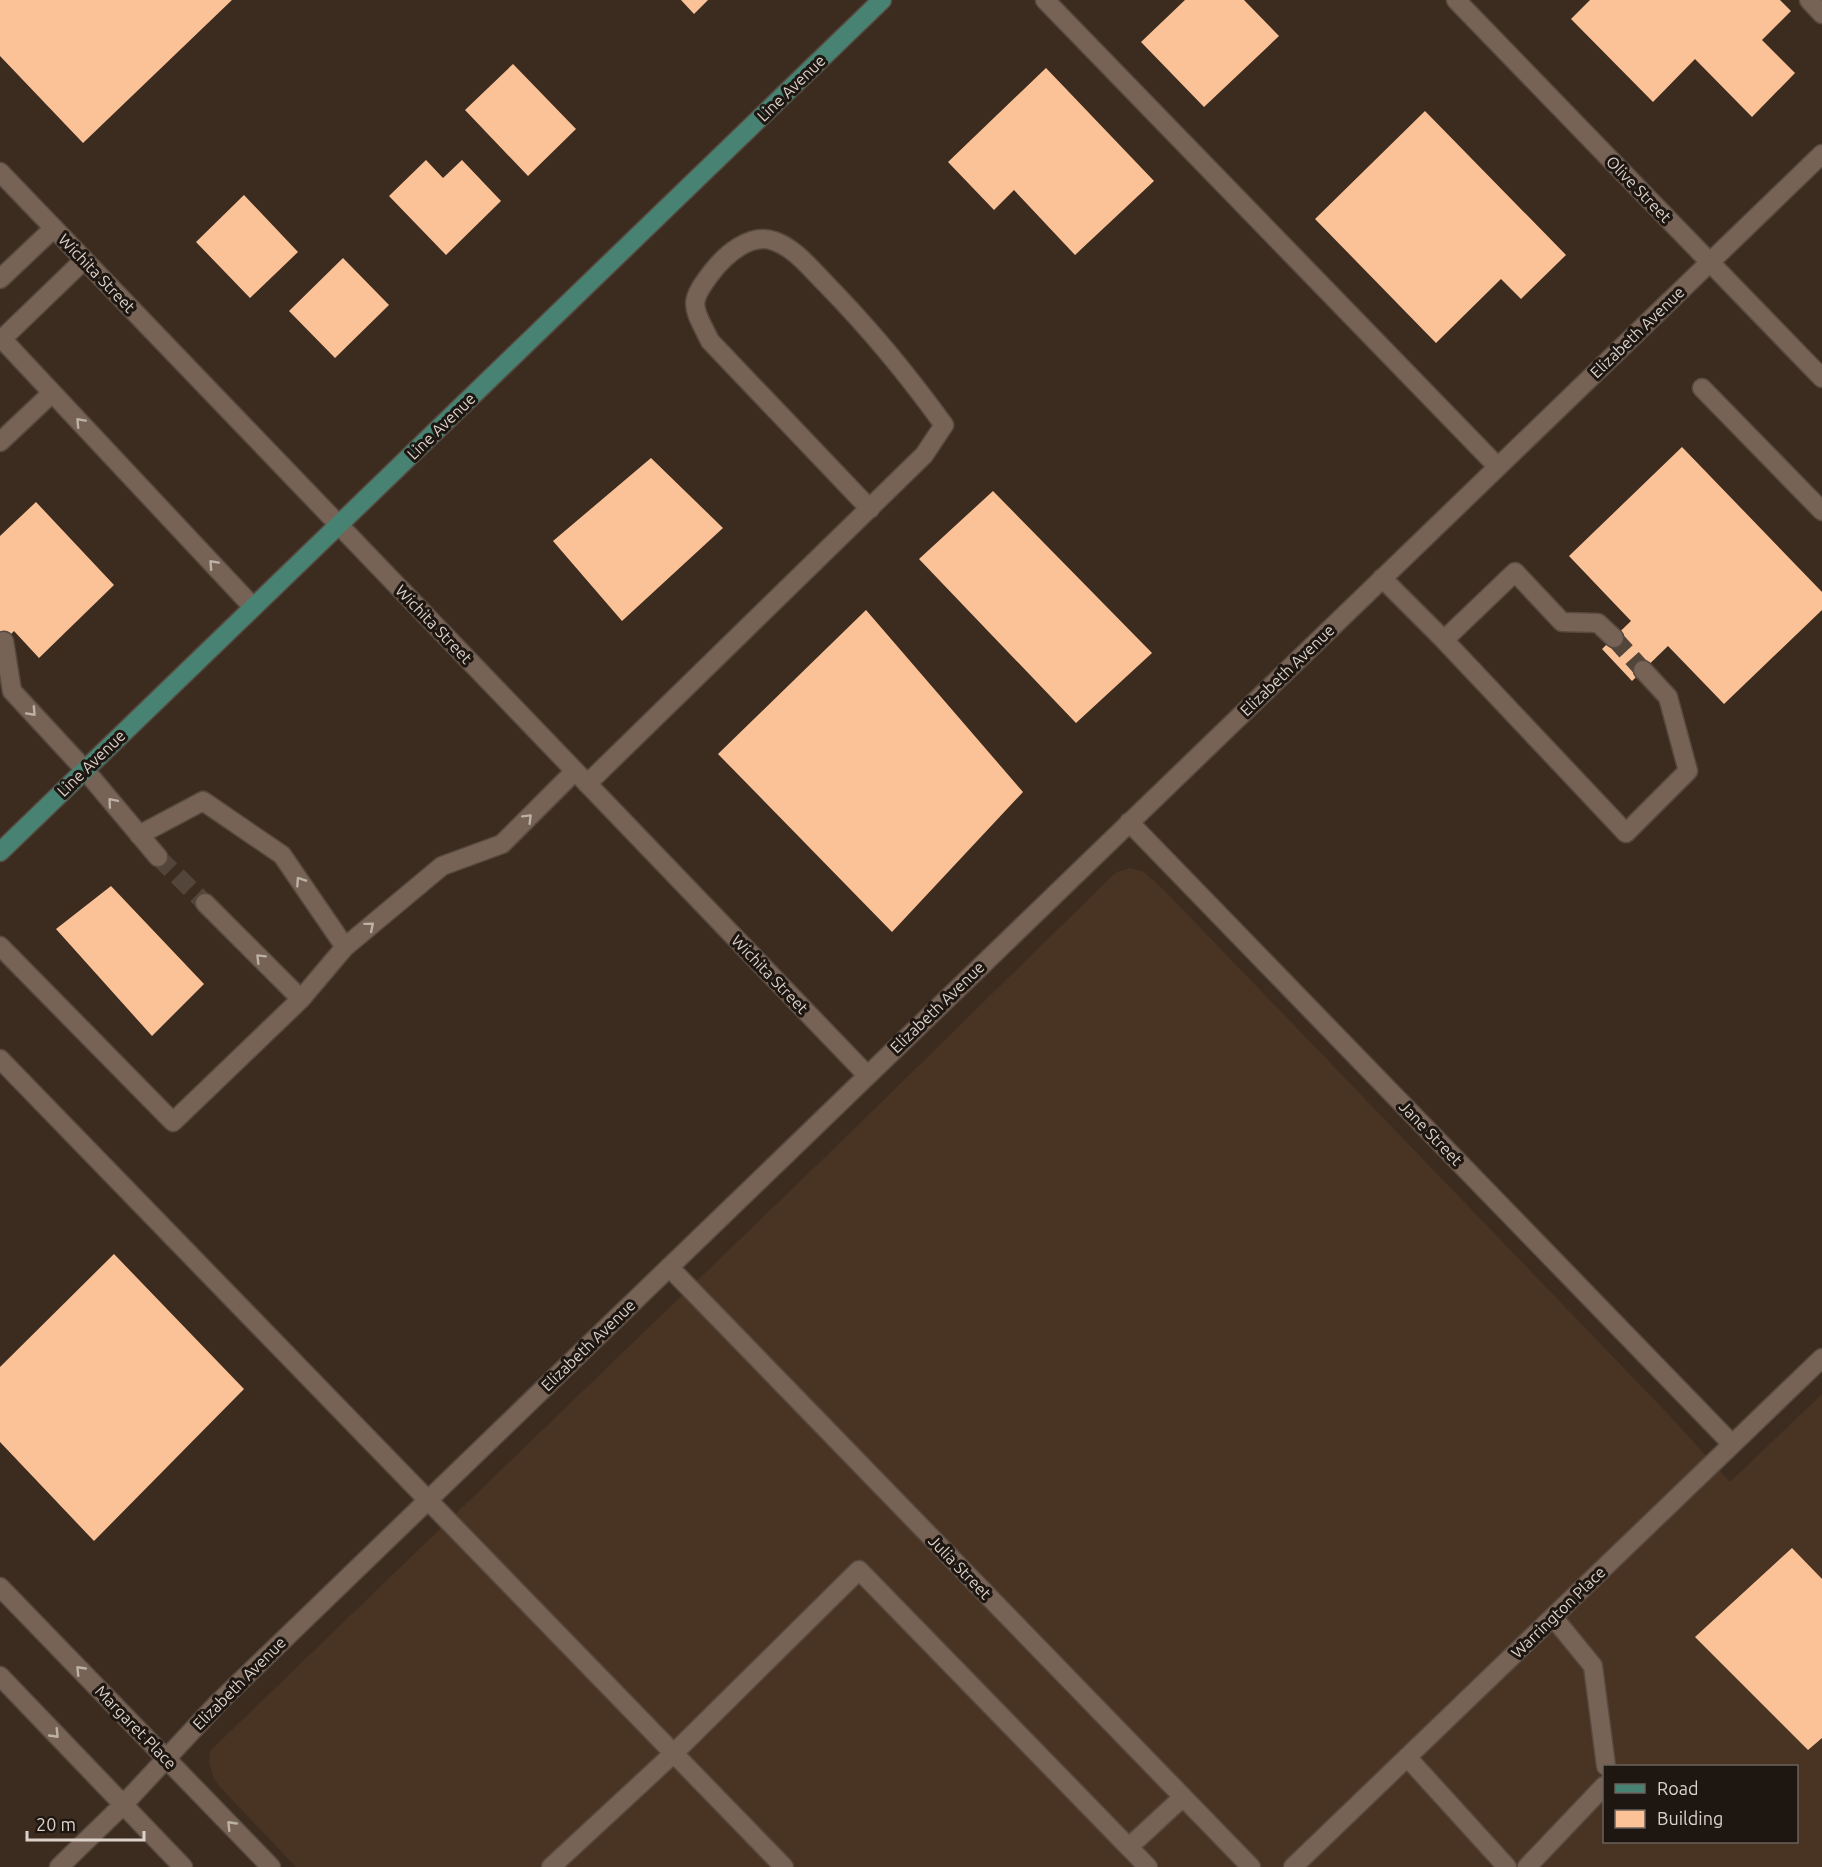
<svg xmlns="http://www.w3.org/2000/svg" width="1822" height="1867" font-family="Ubuntu,sans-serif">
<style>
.built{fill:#493323;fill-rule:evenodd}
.building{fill:#fcc297}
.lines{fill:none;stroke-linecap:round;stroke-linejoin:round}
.minor-tunnel{stroke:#54453a;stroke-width:18;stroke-dasharray:18 9;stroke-linecap:butt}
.minor-casing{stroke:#57493f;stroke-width:21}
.major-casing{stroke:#57493f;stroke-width:21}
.minor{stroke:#766356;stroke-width:18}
.major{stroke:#478273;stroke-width:18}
.oneway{stroke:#bdb1a7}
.labels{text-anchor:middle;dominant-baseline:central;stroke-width:6;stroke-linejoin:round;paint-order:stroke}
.street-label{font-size:16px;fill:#dcd2ca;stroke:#1e1611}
</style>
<rect width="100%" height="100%" fill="#3c2c20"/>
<path class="built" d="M1130,868l14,4 21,19 504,524 61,67 92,-88v473h-1526l-76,-80 -6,-8 -5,-16 1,-12 640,-618 261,-256 6,-5zM1604,1766h192v76h-192z"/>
<path class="building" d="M0,0h232l-149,143 -83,-87z
M681,0h27l-14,14z
M1185,0h59l35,36 -75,71 -63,-65z
M1590,0h190l11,11 -29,29 33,33 -43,44 -57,-58 -42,43 -82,-83z
M513,64l63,65 -48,47 -63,-66z
M1046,68l108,113 -79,74 -61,-65 -20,20 -46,-48z
M1425,111l141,144 -45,44 -20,-20 -65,64 -121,-124z
M426,160l17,18 19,-18 39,41 -55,54 -57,-59z
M244,195l54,57 -48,46 -54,-56z
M343,258l46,47 -54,53 -46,-47z
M1682,447l140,145v18l-98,94 -56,-58 -36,35 -30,-32 29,-28 -62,-65z
M651,458l72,70 -101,93 -69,-80z
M993,491l159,162 -76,70 -157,-164z
M36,502l78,83 -75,73 -25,-27 -14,14v-109z
M866,610l157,182 -131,140 -174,-178z
M111,886l93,98 -52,52 -96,-107z
M114,1254l130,135 -150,152 -94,-99v-75z
M1792,1548l30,31v159l-14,12 -113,-113z"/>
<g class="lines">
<path class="minor-tunnel" d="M1614,638l29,32
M158,857l47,46"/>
<defs>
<path id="minor" d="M1045,0l452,466
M1456,0l366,378
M1809,0l13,14
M0,172l867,903
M0,279l54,-51
M2,339l251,268
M0,341l84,-81
M1702,388l120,123
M0,442l52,-49
M1382,578l62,62 71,-68 47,50 36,1 16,15
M1444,640l182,193 62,-62 -20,-74 -25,-27
M4,641l8,50 73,79 73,87
M587,784l337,-329 20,-30c-36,-50 -75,-97 -118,-141 -15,-15 -31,-36 -52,-43 -23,-9 -49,14 -62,31 -25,32 -19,34 -2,69l160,168
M1129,822l603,622
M139,835l64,-34 79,54 63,92
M205,903l96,96
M0,946l173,176 128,-123 44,-52 97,-81 60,-22 73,-73
M0,1059l784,808
M669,1267l582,600
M0,1587l271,280
M1553,1617l40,49 13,100
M0,1676l183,191
M1407,1757l100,110
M1129,1847l54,-50
M59,1867l64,-62 95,-102 1604,-1549
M551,1867l123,-114 185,-183 289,297
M1293,1867l529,-509
M1527,1867l77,-81"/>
<path id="major" d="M0,852l882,-852"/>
</defs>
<use href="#minor" class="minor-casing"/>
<use href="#major" class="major-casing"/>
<use href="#minor" class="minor"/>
<use href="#major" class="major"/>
</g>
<defs><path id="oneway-chevron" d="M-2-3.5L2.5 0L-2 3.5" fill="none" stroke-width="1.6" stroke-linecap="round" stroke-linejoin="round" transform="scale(1.5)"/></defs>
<g class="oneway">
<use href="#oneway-chevron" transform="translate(80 422) rotate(-133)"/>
<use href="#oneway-chevron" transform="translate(213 564) rotate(-133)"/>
<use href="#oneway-chevron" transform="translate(32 712) rotate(47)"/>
<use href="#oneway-chevron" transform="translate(112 802) rotate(-130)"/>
<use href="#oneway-chevron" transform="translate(528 818) rotate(-45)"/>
<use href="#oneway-chevron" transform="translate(300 881) rotate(-124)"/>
<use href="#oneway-chevron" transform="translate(370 926) rotate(-40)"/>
<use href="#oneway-chevron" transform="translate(260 958) rotate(-135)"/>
<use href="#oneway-chevron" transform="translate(80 1670) rotate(-134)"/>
<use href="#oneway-chevron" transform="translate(55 1734) rotate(46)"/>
<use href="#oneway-chevron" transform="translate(231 1825) rotate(-134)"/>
</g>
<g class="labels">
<g class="street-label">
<text transform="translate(791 88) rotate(-44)">Line Avenue</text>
<text transform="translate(1639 189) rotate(46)">Olive Street</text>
<text transform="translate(97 273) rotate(46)">Wichita Street</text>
<text transform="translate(1637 332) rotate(-44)">Elizabeth Avenue</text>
<text transform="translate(441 426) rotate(-44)">Line Avenue</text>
<text transform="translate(434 624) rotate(46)">Wichita Street</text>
<text transform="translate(1287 670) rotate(-44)">Elizabeth Avenue</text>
<text transform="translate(91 763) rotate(-44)">Line Avenue</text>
<text transform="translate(770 974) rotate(46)">Wichita Street</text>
<text transform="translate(937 1007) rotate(-44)">Elizabeth Avenue</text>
<text transform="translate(1431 1133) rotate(46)">Jane Street</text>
<text transform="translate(588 1345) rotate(-44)">Elizabeth Avenue</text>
<text transform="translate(960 1567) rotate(46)">Julia Street</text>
<text transform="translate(1558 1612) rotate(-44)">Warrington Place</text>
<text transform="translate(239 1683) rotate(-45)">Elizabeth Avenue</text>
<text transform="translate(136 1727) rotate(46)">Margaret Place</text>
</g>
</g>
<rect x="1603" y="1765" width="195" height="78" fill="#1e1611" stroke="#6a615b" stroke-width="1.5"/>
<rect x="1615" y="1784" width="30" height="9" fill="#478273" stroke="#6a615b" stroke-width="1.5"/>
<text x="1657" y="1795" font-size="18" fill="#dcd2ca">Road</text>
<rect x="1615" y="1810" width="30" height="18" fill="#fcc297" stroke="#6a615b" stroke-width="1.5"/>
<text x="1657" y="1825" font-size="18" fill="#dcd2ca">Building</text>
<path d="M27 1831v9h117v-9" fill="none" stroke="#dcd2ca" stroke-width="3"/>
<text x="36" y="1831" font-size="18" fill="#dcd2ca" stroke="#1e1611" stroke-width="4.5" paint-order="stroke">20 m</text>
</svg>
